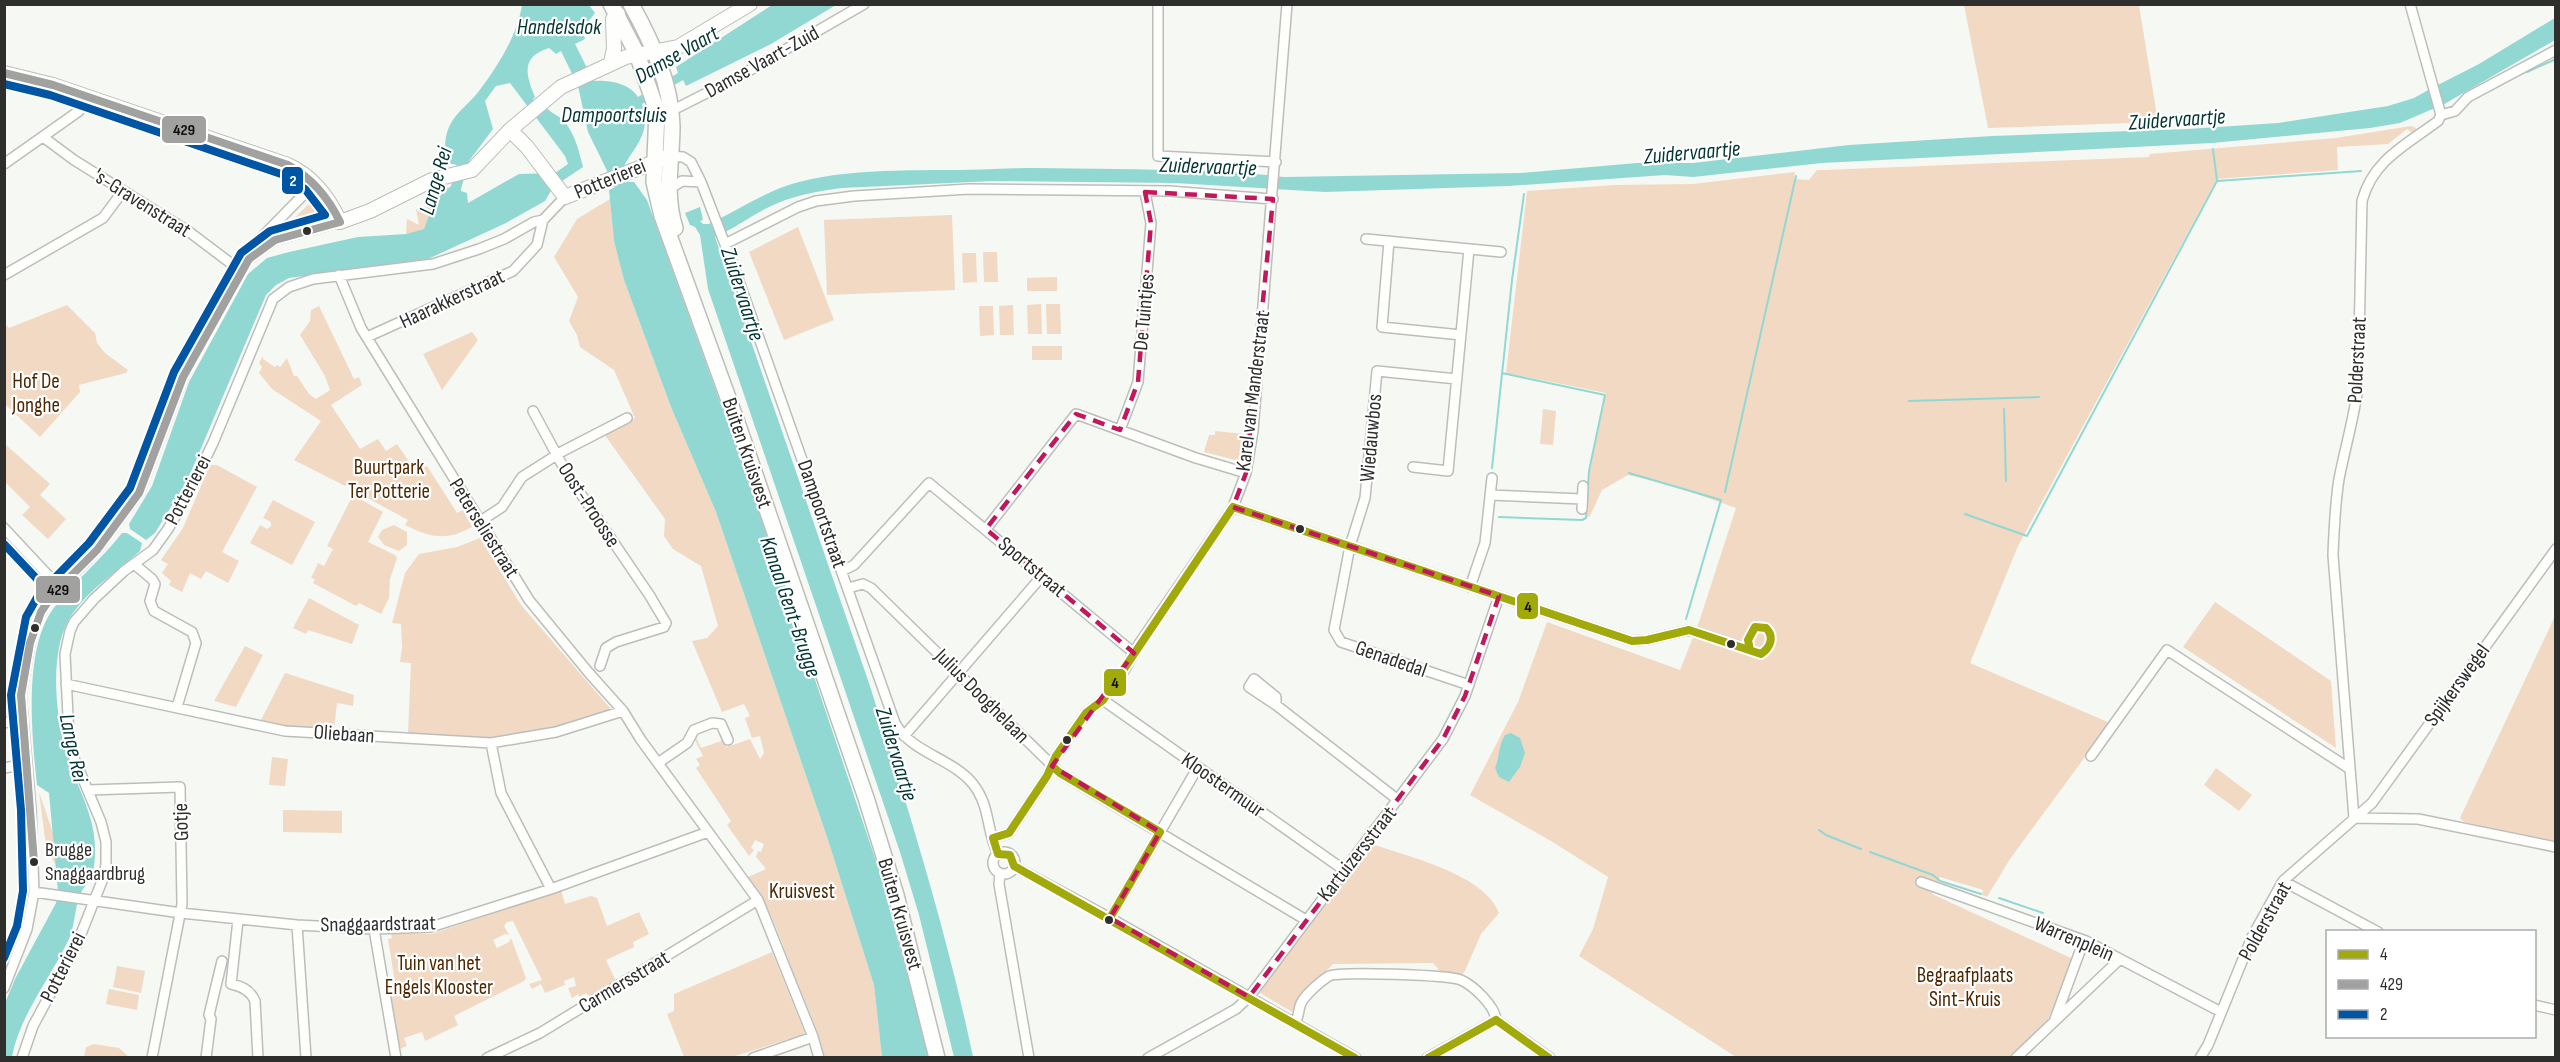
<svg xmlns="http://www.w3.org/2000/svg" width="2560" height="1062" font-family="'Sofia Sans Condensed',sans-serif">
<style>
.green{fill:#f1d9c4}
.water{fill:#91d8d3;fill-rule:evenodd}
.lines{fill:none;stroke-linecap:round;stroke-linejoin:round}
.stream{stroke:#91d8d3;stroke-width:2}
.street-casing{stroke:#bcbeba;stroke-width:12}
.secondary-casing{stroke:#bcbeba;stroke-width:16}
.primary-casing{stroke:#bcbeba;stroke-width:18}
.street{stroke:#fefefd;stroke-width:9}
.secondary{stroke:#fefefd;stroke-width:14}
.primary{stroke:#fefefd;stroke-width:15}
.bus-1-casing{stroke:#fff;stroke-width:12}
.bus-2-casing{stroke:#fff;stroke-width:12}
.bus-3-casing{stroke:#fff;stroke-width:12}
.bus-1{stroke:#a2aa0b;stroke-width:8}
.bus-2{stroke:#a1a1a0;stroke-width:8}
.bus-3{stroke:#0056a4;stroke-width:8}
.marked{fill:none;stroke:#c2185b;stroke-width:4.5;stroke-dasharray:12 8;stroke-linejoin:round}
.bus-dot{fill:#2e2f2c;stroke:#fff;stroke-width:2}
.labels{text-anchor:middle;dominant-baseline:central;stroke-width:4.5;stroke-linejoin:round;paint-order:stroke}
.bus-label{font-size:20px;fill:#2e2f2c;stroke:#fff;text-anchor:start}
.street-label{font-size:21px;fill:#2e2f2c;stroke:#fff}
.park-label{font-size:21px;fill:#4e2801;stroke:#fff}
.water-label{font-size:22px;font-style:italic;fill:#033633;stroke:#fff}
.line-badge{stroke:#fff;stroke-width:2}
.badge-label{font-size:16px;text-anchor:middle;font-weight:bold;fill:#fff}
.pale-badge-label{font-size:16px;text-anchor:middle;font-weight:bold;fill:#111}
</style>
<rect width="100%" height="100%" fill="#f6f8f4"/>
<path class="green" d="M1964,5h175l19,117 -170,6z
M2411,126l5,2v3l-5,1 -4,-3 -19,15 -51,3 1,23 -121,9 -199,367 -48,117 140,60 -100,136 -23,38 -5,-2 1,-5 -43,-13 -8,17 141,65 -26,63 -36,35h-275l-157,-101 14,-27 15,-52 -57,-36 -81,-46 48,-93 29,-80 133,48 19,-48 37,-114 -62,-22 -46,-11 -26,15 -12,26 -3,1 3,-46 16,-78 -100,-20 21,-182 88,-6 78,-1 102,-12 -1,7 15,1 8,-10h8l324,-13 1,-3 186,-16z
M437,187l4,3 -17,40 -18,4 1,-15 12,6 -3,-16 5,2 10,-7z
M311,189l12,17 4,11 -57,19 8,-12 5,5 27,-26 -6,-6z
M610,199l4,42 10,39 47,127 45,105 112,328 46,145 8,72h-57c-7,-28 -20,-56 -31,-83 -13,-33 -24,-69 -46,-97l18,-8 -10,-12 2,-6 3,1 3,-8 -9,-4 -4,8 3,2 -5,6 -22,-31 4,-4 -35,-53 4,-3 -4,-6 7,-3 -10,-20 6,-6 1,3 -5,2 6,13 23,-8 3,7 23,-8 10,20 4,-6 -4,-17 -8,2 -7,-20 5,-2 -6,-12 -22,8 -30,-71 15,-3 11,-12 -17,-60 -28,-17 -9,-13 1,-17 -61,-85 31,-16 -21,-48 -34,-23 -3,-12 -8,-14 9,-24 -24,-40 23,-38z
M952,215l3,75 -128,5 -3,-75z
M798,227l36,93 -50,20 -35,-88z
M983,252h14l1,30h-14z
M962,253h14l1,29 -14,1z
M1057,277v14h-30v-13z
M1041,304l1,30h-14l-1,-29z
M1046,304h14l1,30h-14z
M67,305l28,28 2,10 8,10 23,17 -2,3 -47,12 1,7 -40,45 -35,-33v-80l4,4z
M1013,305l1,30h-14l-1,-29z
M319,306l35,73 5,-2 3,8 -31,20 29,44 18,-10 8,12 11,-7 19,28 11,-6 30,47 6,-3 9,17c-26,14 -41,11 -67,-2l3,-5 -57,-31 2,-6 -5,-2 -3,5 -51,-26 27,-39 -49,-32 -13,-16 3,-6 -3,-4 4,-7v3l12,8 2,-2 3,2 7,-9 7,18h3l12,18 7,5 14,-9 -5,-14 -25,-41 10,-14 1,-11z
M979,306h14l1,29 -14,1z
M472,332l6,8 -36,50 -19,-36z
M1032,346h30v14h-30z
M1543,409l13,2 -3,34 -13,-1z
M1215,431l29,3 -5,27 -35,-9 5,-17h6z
M5,444l45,40 -10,11 26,24 -18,20 -26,-24 8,-8 -25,-25z
M210,465h7l40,22 -35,65 17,9 -11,22 -22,-12 -5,8 -11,-6 -8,19 -13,-7 2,-4 -9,-8 6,-9 -7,-4 22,-32z
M353,495l30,17 -15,30 27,13 2,3 -7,21 -1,19 -8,16 -22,-11 -3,3 -43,-23 2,-4 -4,-1 7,-15 6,3 9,-17 -6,-3z
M273,500l42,22 -23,43 -42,-22 10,-18 7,4 4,-3v-4l-8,-4z
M394,525l13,7v13l-8,6 -15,-6 -6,-8 4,-7z
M480,538l41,67 89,103 -1,3 -53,17 -63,12 -85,-6 3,-71 -11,-1 2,-14 -1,-24 -9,-1 13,-50 14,-19 38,-7z
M309,598l50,27 -7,19 -44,-14 -2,4 -13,-6z
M2215,602l116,79 5,67 -153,-101z
M2555,616v225l-91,-19 -4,-4z
M245,646l18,9 -27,52 -22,-6z
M285,673l69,22 -1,11 -16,-3 -3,26 -46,-2 -27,-7z
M272,757l16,2 -3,27 -16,-1z
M2216,768l36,27 -13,16 -35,-26z
M39,792l14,41 3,33 -10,-20z
M283,810l59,1v22l-59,-1z
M1369,843c37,13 116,31 130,70l-18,21 -16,37 -5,5 -19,-4 -8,-9 -100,1 -35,36 -4,13 -34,-20 1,-6z
M561,890l4,14 26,-8 6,2 10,28 32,-14 10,22 -16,8 1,5 -28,13 10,21 -26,16 -4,-4 -7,4 -1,-3 -6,4 -4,-10 8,-2 -2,-9 -10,4 1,4 -20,8 -4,-9 -9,5 -3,-5 13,-4 -29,-59 -6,1 -3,4 5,9 -4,-1 -12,6 4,8 12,-6 2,-4 15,40 -2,3 -70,35 4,9 -33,16 -3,-9 -18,6 3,8 -8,3 -9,-51 7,-3 -9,-56 4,-1 -1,-5 41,1z
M772,952l33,82 -73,23h-48l-17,-43 7,-3v-17z
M117,966l28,5 -4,22 -28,-6z
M109,989l30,6 -2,15 -31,-6z
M94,1044l25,4 10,9h-45l2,-10z"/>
<path class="water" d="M522,5h67l6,8 -13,17 3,9 -10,5 17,34 1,3c16,-1 36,2 45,16l40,-24 -2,-6 96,-62h64l-65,39 -85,42 -3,-6 -41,24c10,28 -7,42 -18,62l5,16h5l13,18 99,274 134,399 49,184h-47l-8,-72 -46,-145 -112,-328 -45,-105 -47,-127 -10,-39 -5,-51 6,-3 -27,-55 -10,-46 -17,-35 -5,3 -7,-6c-29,9 -23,27 -14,49l-2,2 9,13 6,-3c5,6 11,6 16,12 11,13 15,30 19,46l-30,20 -8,14 -39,22 -78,36 -139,19 -13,7 -10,10 -78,184 -33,54 -9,7 -16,-11 -1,-5 23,-38 37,-104 59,-108 19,-16 22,-6 69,-15 48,-3 18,-5 13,-34 6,-9 6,2 2,-2 6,-21 -9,-2c-4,-13 -4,-24 1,-36 6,-14 21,-24 30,-36 19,-25 38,-55 43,-86zM510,83l55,73 3,8 -13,9 -36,1 -51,29 -1,-10 -6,-2v-2l8,-28 24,-32 -8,-28 11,-15z
M2555,18v22l-114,66 -5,-20 43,-22z
M2430,89l5,19 -35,15 -30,5 -158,15 -390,20 -129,14 -28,-2 -157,11 -183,6 -150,-9 -182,-2 -151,7c-25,3 -51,8 -73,19 -19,9 -35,22 -54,30l155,449c38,123 77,246 103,371h-19l-35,-142 -19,-63 -192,-563 -8,-54 -5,-8 -5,-2 -5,-12 15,-6 3,13 -3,1 3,3h6c30,-14 58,-34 90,-42 62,-16 131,-10 195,-13 40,-2 81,0 122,0 56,1 112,1 168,8l236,-4 117,-10h56l156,-18 143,-9 196,-7 90,-6 110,-17 26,-8z
M122,533h5l15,10 -2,8c-22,19 -50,38 -67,62 -27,36 -17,115 -2,154 14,37 30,63 22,105 -2,9 -10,15 -13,23 -6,15 -5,34 -13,48 -18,37 -48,74 -55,114l-7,1v-55l10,-24 41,-76 2,-11 -9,-99 -12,-8c-5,-47 -14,-135 16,-176 21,-27 48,-49 69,-76z
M1511,733l9,5 5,15 -5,14 -11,15 -10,-5 -4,-9c5,-12 3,-22 10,-33z"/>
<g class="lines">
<path class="stream" d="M2527,72l29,-13
M2213,149l4,32 144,-10
M1909,401l130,-4
M2004,409l2,72
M1492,468l20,-188 12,-86
M1629,473l92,27 -35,119
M1725,492l71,-316
M1965,514l62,22 190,-355
M1499,517l83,3 4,-2 3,-47 16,-76 -103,-22
M1819,830l7,5 35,14
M1870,852l63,23 7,6 41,13
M1999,898l44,15"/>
<defs>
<path id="street" d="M1158,4v152l118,6
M2410,4l31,111
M668,109l11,-2 59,-30 126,-73
M43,137l31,23 114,71 53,40
M670,156l13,1 8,5 10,20 34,88 160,453c16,30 57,35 78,61 18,23 13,47 25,70
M4,164l75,-53 6,-15
M668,190l14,-9 19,1
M1366,239l135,13
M1389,241l-7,86 79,8
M725,244l73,-37 18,-6 38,-5 115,-7 200,2 104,8
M257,252l3,-13 54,-55
M4,275l99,-57 20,-27
M339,275l22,53 168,272 60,73 34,38 18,29 117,160 55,137 6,21
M367,337l146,-66 24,-26 6,-25
M1457,379l-80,-8 -12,127 -15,48 -16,84 7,12 128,43
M533,411l33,61 84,124 16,27 -2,4 -48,15 -10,6 -6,18
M1120,430l18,-48 13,-159 -6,-31
M1413,467l35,4 21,-222
M1490,495l92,4
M1233,507l399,134 15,-1 42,-10 61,20
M1582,509l1,-23
M479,522l23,-15 20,-30 41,-26 64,-33
M4,528l56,60
M986,529l90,-115 120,44 50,15
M134,564l18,15 3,5 -5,17 4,10 38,21 4,11 -19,64
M842,571l12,-6 75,-82 205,170
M1470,587l15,-44 7,-65
M848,588l15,-4 8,4 189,185 246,147
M66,684l219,47 206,12 65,-11 67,-21
M1103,700l241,170
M1276,705l-27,-18 5,-8 22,18v8l122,95
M4,722l18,2
M904,736l138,-160
M491,743l10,50 50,96
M2091,756l76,-106 183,119
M658,763l29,-20 7,-13 18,-7 9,1 7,16
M4,768l22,-4
M88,790l92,-3 2,117 -30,154
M2354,818l-21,-263c1,-26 2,-51 6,-76 6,-31 15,-61 19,-92l4,-186c11,-41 44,-56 76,-80l3,-6 14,-4 13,-14 88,-47
M2354,818l64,1 138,28
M993,838l16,-5 38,-57 9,-20 30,-43 17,-13 22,-31 14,-25 94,-137 13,-34 7,-42 34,-427
M993 863a11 11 0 1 1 22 0a11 11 0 1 1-22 0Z
M1014,866l96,52 246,140
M1000,873l-1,11 30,174
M2283,881l95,51
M1921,882l165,59 135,71
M34,892l147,21 116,12 77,4 57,-2 120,-38 157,-57
M1110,918l88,-151
M238,920l-7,64c10,2 20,7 24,17l3,57
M297,925l9,133
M374,929l22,129
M4,988l23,-59 7,-37 -3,-83 -10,-114 9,-52 6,-22 11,-20 50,-51 42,-57 44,-116 24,-46 42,-72 26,-19 65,-18
M2534,1005l22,5
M2055,1019l25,-68 6,-10
M1496,1020l54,38
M1295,1023c4,-7 3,-10 5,-17 2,-9 21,-25 29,-30 9,-5 121,-1 132,4 13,6 34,26 35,40
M22,1058l11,-32 44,-82 27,-68 2,-12v-22l-5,-20 -29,-69 -3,-15 -4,-84 5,-23 4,-9 20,-23 30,-28 29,-21 15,-21 19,-33 26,-53 60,-144 16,-12 24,-8 120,-15 46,-15 25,-10 30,-17 9,-2 22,-23
M206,1058l5,-39 -2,-4 13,-54
M487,1058l53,-25 218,-133
M753,1058l60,-21
M1148,1058l88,-49 13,-12 194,-258 22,-43 34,-100
M1427,1058l69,-38
M2016,1058l104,-99
M2200,1058l8,-13 44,-108 31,-56 89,-78 184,-254"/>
<path id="secondary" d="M611,62l3,-13 -1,-30 5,-5
M4,73l49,12 235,80c24,11 41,33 52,57l30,-11 62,-31 40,-10 38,-40 51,-43 65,-30 52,-10 72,-43
M510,130l17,17 38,50 105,-41"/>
<path id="primary" d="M611,4l26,50 20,57 -3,71 8,34 77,212 127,370 30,97 41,163
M631,4c21,38 40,79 41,122 0,35 -8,68 3,102"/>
</defs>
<use href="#street" class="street-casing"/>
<use href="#secondary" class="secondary-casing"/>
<use href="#primary" class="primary-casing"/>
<use href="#street" class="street"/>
<use href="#secondary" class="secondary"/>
<use href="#primary" class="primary"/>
<defs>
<path id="bus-1" d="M1233,507l-130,193 -17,13 -30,43 -9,20 -38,57 -16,5 5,16 12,1 4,11 341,192
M1233,507l399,134 15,-1 42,-10 72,24c9,-6 14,-17 5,-26l-11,-1 -7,13 2,10
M1052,766l8,7 100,59 -50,86
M1496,1020l53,38
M1428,1058l68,-38"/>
<path id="bus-2" d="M4,73l49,12 235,80c24,13 40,32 52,57
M34,862l-13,-167 9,-52 11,-31 12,-18 44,-44 42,-57 44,-116 66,-118 26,-19 65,-18"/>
<path id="bus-3" d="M4,84l46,11 234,80 21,14 20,26 -55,16 -29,22 -67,119 -44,116 -41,55 -50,51 -13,23 -15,78 10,115 2,81 -6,35 -13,32
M4,544l48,51"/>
</defs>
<use href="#bus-1" class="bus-1-casing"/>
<use href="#bus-2" class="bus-2-casing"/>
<use href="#bus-3" class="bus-3-casing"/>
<use href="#bus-1" class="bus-1"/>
<use href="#bus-2" class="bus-2"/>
<use href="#bus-3" class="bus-3"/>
</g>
<path class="marked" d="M1145,192l128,7 -27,274 -13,34 266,89 -34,100 -22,43 -194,258 -139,-79 50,-86 -108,-66 82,-113 -148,-124 90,-115 44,16 18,-48 13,-159z"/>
<g class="bus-dot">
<circle cx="307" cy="231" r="5"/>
<circle cx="1300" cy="529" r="5"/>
<circle cx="35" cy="628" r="5"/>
<circle cx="1731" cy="644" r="5"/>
<circle cx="1067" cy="740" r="5"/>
<circle cx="34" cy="862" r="5"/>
<circle cx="1109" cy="920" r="5"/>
</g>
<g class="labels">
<g class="bus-label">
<text x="45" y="850">Brugge<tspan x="45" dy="24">Snaggaardbrug</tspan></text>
</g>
<g class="street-label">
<text transform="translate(762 62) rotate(-29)">Damse Vaart-Zuid</text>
<text transform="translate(610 179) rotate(-22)">Potterierei</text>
<text transform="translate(142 203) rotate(32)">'s-Gravenstraat</text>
<text transform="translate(452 299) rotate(-25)">Haarakkerstraat</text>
<text transform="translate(1144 312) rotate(-85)">De Tuintjes</text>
<text transform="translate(2357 360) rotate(-87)">Polderstraat</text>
<text transform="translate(1253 391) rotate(-83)">Karel van Manderstraat</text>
<text transform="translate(1371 438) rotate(-85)">Wiedauwbos</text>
<text transform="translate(747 453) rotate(71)">Buiten Kruisvest</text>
<text transform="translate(188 490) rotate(-62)">Potterierei</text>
<text transform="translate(589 505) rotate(57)">Oost-Proosse</text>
<text transform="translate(822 514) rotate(71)">Dampoortstraat</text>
<text transform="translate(484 528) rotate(58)">Peterseliestraat</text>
<text transform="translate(1032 567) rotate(40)">Sportstraat</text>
<text transform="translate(1391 659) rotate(19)">Genadedal</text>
<text transform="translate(2457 685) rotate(-54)">Spijkerswegel</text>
<text transform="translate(982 696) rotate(45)">Julius Dooghelaan</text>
<text transform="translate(344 734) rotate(4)">Oliebaan</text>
<text transform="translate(1223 785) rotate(35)">Kloostermuur</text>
<text transform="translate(181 822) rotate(-92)">Gotje</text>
<text transform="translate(1357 854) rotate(-52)">Kartuizersstraat</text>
<text transform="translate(900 914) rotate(74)">Buiten Kruisvest</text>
<text transform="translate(2265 921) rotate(-61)">Polderstraat</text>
<text transform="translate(378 924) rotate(-1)">Snaggaardstraat</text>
<text transform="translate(2074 939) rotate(23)">Warrenplein</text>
<text transform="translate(63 967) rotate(-63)">Potterierei</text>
<text transform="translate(624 982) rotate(-31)">Carmersstraat</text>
</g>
<g class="park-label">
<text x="36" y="381">Hof De<tspan x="36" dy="24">Jonghe</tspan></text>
<text x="389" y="467">Buurtpark<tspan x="389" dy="24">Ter Potterie</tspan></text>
<text x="802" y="891">Kruisvest</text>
<text x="439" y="963">Tuin van het<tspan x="439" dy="24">Engels Klooster</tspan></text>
<text x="1965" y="975">Begraafplaats<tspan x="1965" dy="24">Sint-Kruis</tspan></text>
</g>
<g class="water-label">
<text x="559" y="27">Handelsdok</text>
<text transform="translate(677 55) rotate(-30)">Damse Vaart</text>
<text x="614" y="115">Dampoortsluis</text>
<text transform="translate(2177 120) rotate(-4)">Zuidervaartje</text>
<text transform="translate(1692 153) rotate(-5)">Zuidervaartje</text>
<text transform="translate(1208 167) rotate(2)">Zuidervaartje</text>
<text transform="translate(436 181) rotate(-74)">Lange Rei</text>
<text transform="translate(742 294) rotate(72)">Zuidervaartje</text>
<text transform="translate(790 607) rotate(71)">Kanaal Gent-Brugge</text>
<text transform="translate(73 748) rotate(78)">Lange Rei</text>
<text transform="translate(896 754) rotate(73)">Zuidervaartje</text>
</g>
</g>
<g class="line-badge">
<rect x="161" y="115" width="46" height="29" rx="6" fill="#a1a1a0"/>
<rect x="281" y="166" width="23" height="29" rx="6" fill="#0056a4"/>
<rect x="35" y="575" width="46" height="29" rx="6" fill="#a1a1a0"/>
<rect x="1516" y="592" width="23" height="28" rx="6" fill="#a2aa0b"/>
<rect x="1103" y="668" width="24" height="29" rx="6" fill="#a2aa0b"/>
</g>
<g class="badge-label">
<text x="293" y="186">2</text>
</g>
<g class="pale-badge-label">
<text x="184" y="135">429</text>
<text x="58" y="595">429</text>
<text x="1528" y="612">4</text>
<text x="1115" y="688">4</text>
</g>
<rect width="2560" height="1062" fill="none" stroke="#2e2f2c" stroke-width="12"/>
<rect x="2326" y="930" width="210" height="108" fill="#ffffff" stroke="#abacab" stroke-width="1.5"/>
<rect x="2338" y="950" width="30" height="9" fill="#a2aa0b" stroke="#abacab" stroke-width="1.5"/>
<text x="2380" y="960" font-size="18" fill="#2e2f2c">4</text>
<rect x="2338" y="980" width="30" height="9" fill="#a1a1a0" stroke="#abacab" stroke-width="1.5"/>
<text x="2380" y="990" font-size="18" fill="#2e2f2c">429</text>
<rect x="2338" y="1010" width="30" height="9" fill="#0056a4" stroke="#abacab" stroke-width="1.5"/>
<text x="2380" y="1020" font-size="18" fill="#2e2f2c">2</text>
</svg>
